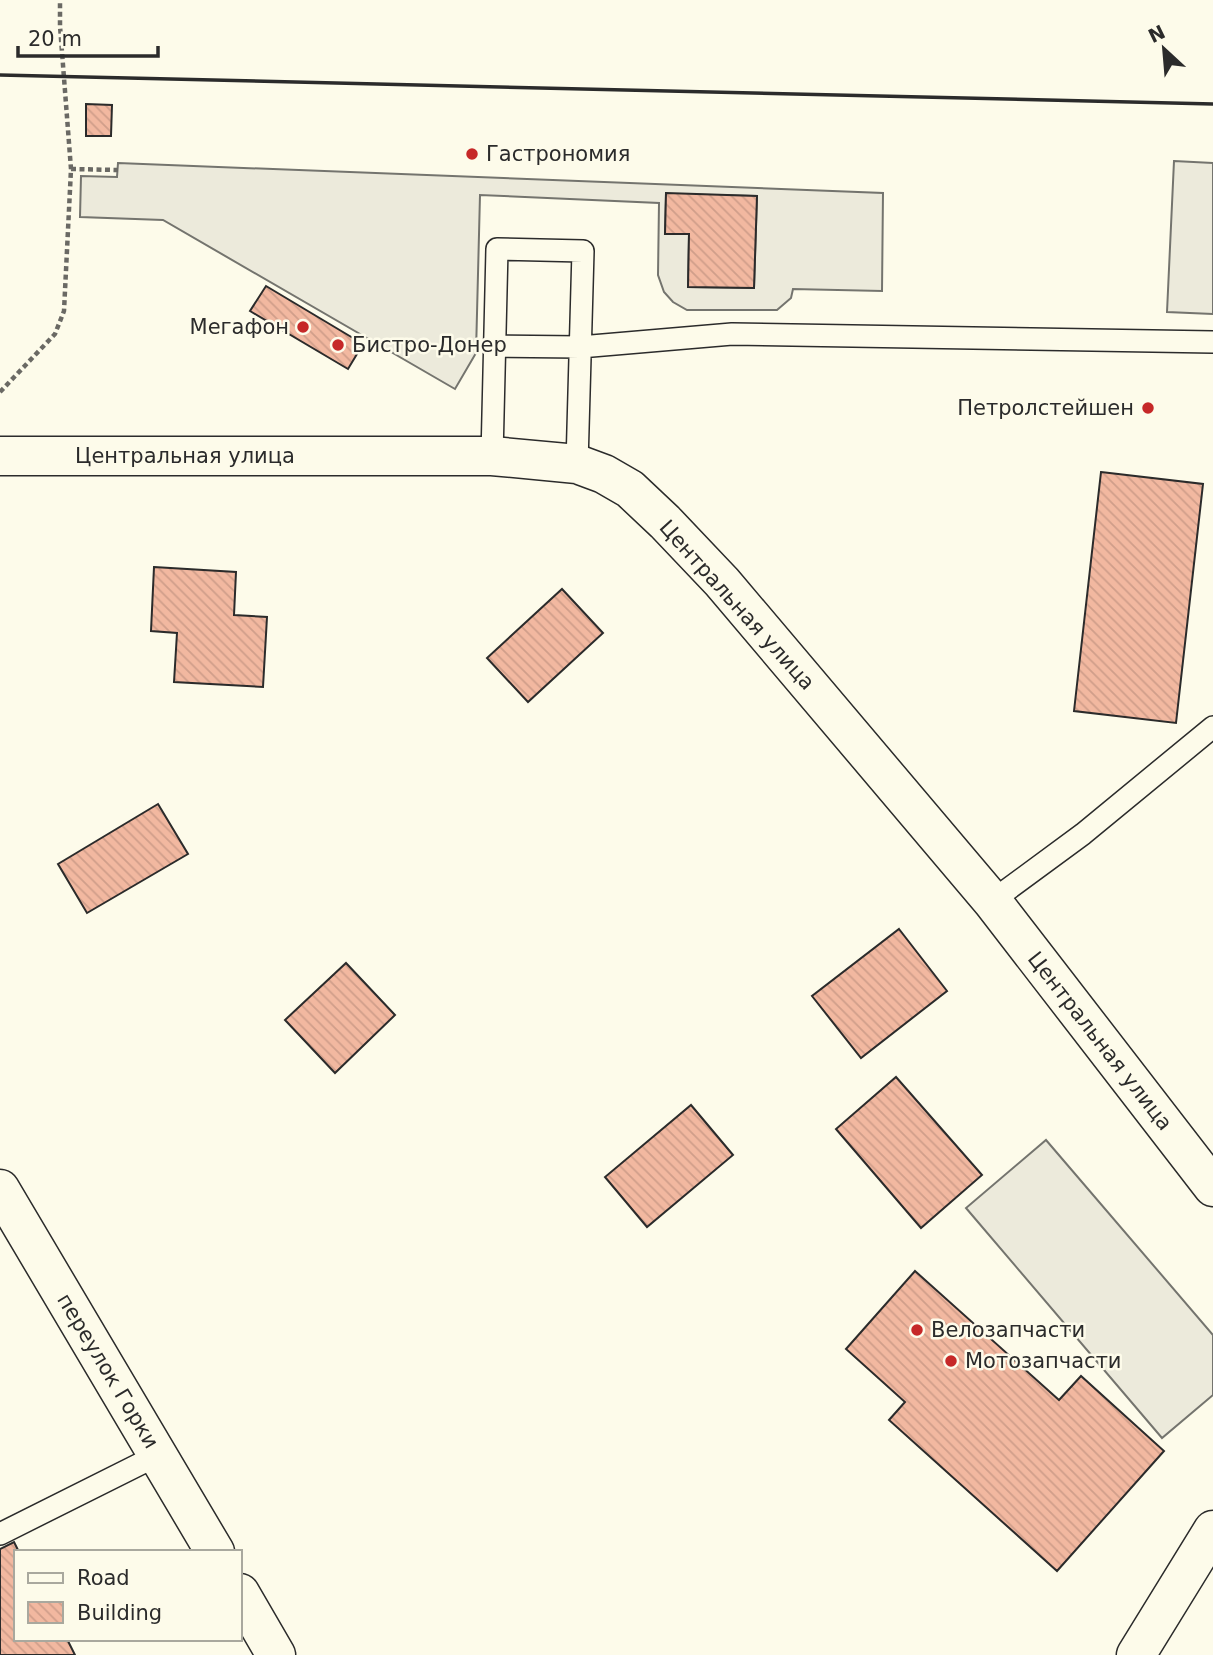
<svg xmlns="http://www.w3.org/2000/svg" width="1213" height="1655" font-family="'DejaVu Sans',sans-serif">
<style>
.parking{fill:#eceadb;stroke:#74746e;stroke-width:2;fill-rule:evenodd}
.building{fill:url(#building-back-hatch);stroke:#2b2b2b;stroke-width:2}
.lines{fill:none;stroke-linecap:round;stroke-linejoin:round}
.service-casing{stroke:#2b2b2b;stroke-width:24}
.minor-casing{stroke:#2b2b2b;stroke-width:41}
.secondary-casing{stroke:#2b2b2b;stroke-width:41}
.path{stroke:#6a6964;stroke-width:4.5;stroke-dasharray:5 3.5;stroke-linecap:butt}
.service{stroke:#fdfbea;stroke-width:21}
.minor{stroke:#fdfbea;stroke-width:38}
.secondary{stroke:#fdfbea;stroke-width:38}
.wall{stroke:#2b2b2b;stroke-width:3.5}
.poi-dot{fill:#c62828;stroke:#fdfbea;stroke-width:2.5}
.labels{text-anchor:middle;dominant-baseline:central;stroke-width:5;stroke-linejoin:round;paint-order:stroke}
.poi-label{font-size:21px;fill:#2b2b2b;stroke:#fdfbea;text-anchor:start}
.street-label{font-size:21px;fill:#2b2b2b;stroke:#fdfbea}
</style>
<defs>
<pattern id="building-back-hatch" width="6" height="6" patternUnits="userSpaceOnUse" patternTransform="scale(1.75)"><rect width="6" height="6" fill="#f2b8a0"/><path d="M-1 5l2 2M0 0l6 6M5-1l2 2" fill="none" stroke="#d09e8a"/></pattern>
</defs>
<rect width="100%" height="100%" fill="#fdfbea"/>
<path class="parking" d="M1174,161l39,2v151l-46,-2z
M118,163l765,30 -1,98 -89,-2 -2,9 -14,12h-90l-14,-8 -9,-10 -6,-17 1,-72 -179,-8 -4,158 -21,36 -292,-169 -83,-3 1,-41 36,1zM666,194l91,2 -3,92 -66,-1 1,-53 -24,-1z
M1046,1140l167,195v60l-51,43 -196,-230z"/>
<path class="building" d="M86,104l26,1 -1,31h-25z
M666,193l91,3 -3,92 -66,-1 1,-53h-24z
M266,286l97,58 -15,25 -98,-58z
M1101,472l102,12 -27,239 -102,-12z
M154,567l82,5 -2,43 33,2 -4,70 -89,-5 3,-49 -26,-2z
M562,589l41,44 -75,69 -41,-44z
M158,804l30,50 -101,59 -29,-49z
M899,929l48,62 -86,67 -49,-62z
M346,963l49,52 -60,58 -50,-53z
M896,1077l86,98 -61,53 -85,-99z
M691,1105l42,50 -86,72 -42,-50z
M915,1271l144,129 22,-24 83,75 -107,120 -168,-151 16,-18 -59,-53z
M14,1542l5,10h-3v87h51l8,16h-75v-106z"/>
<g class="lines">
<defs>
<path id="service" d="M495,346l85,1 152,-13 481,8
M492,456l5,-207 86,2 -6,213
M992,901l91,-67 130,-107
M0,1534l158,-79"/>
<path id="minor" d="M0,1189l215,363
M240,1593l36,62
M1136,1655l77,-125"/>
<path id="secondary" d="M0,456h492l85,8 27,10 26,15 35,33 57,60 270,319 221,286"/>
</defs>
<use href="#service" class="service-casing"/>
<use href="#minor" class="minor-casing"/>
<use href="#secondary" class="secondary-casing"/>
<path class="path" d="M71,169l47,1
M0,392l55,-58 9,-23 7,-142 -11,-143v-26"/>
<use href="#service" class="service"/>
<use href="#minor" class="minor"/>
<use href="#secondary" class="secondary"/>
<path class="wall" d="M0,75l1213,29"/>
</g>
<g class="poi-dot">
<circle cx="472" cy="154" r="7"/>
<circle cx="303" cy="327" r="7"/>
<circle cx="338" cy="345" r="7"/>
<circle cx="1148" cy="408" r="7"/>
<circle cx="917" cy="1330" r="7"/>
<circle cx="951" cy="1361" r="7"/>
</g>
<g class="labels">
<g class="poi-label">
<text x="486" y="154">Гастрономия</text>
<text x="289" y="327" text-anchor="end">Мегафон</text>
<text x="352" y="345">Бистро-Донер</text>
<text x="1134" y="408" text-anchor="end">Петролстейшен</text>
<text x="931" y="1330">Велозапчасти</text>
<text x="965" y="1361">Мотозапчасти</text>
</g>
<g class="street-label">
<text x="185" y="456">Центральная улица</text>
<text transform="translate(737 605) rotate(48)">Центральная улица</text>
<text transform="translate(1100 1041) rotate(52)">Центральная улица</text>
<text transform="translate(108 1371) rotate(59)">переулок Горки</text>
</g>
</g>
<rect x="14" y="1550" width="228" height="91" fill="#fdfbea" stroke="#a9a89e" stroke-width="2"/>
<rect x="28" y="1573" width="35" height="10" fill="#fdfbea" stroke="#a9a89e" stroke-width="2"/>
<text x="77" y="1585" font-size="21" fill="#2b2b2b">Road</text>
<rect x="28" y="1602" width="35" height="21" fill="url(#building-back-hatch)" stroke="#a9a89e" stroke-width="2"/>
<text x="77" y="1620" font-size="21" fill="#2b2b2b">Building</text>
<g transform="translate(1164 49) rotate(334)" stroke="#fdfbea" stroke-width="5" paint-order="stroke">
<path d="M0-5L12 26L0 18L-12 26Z" fill="#2b2b2b"/>
<text y="-10" font-size="19" font-weight="bold" text-anchor="middle" fill="#2b2b2b">N</text>
</g>
<path d="M18 46v10h140v-10" fill="none" stroke="#2b2b2b" stroke-width="3.5"/>
<text x="28" y="46" font-size="21" fill="#2b2b2b" stroke="#fdfbea" stroke-width="5" paint-order="stroke">20 m</text>
</svg>
